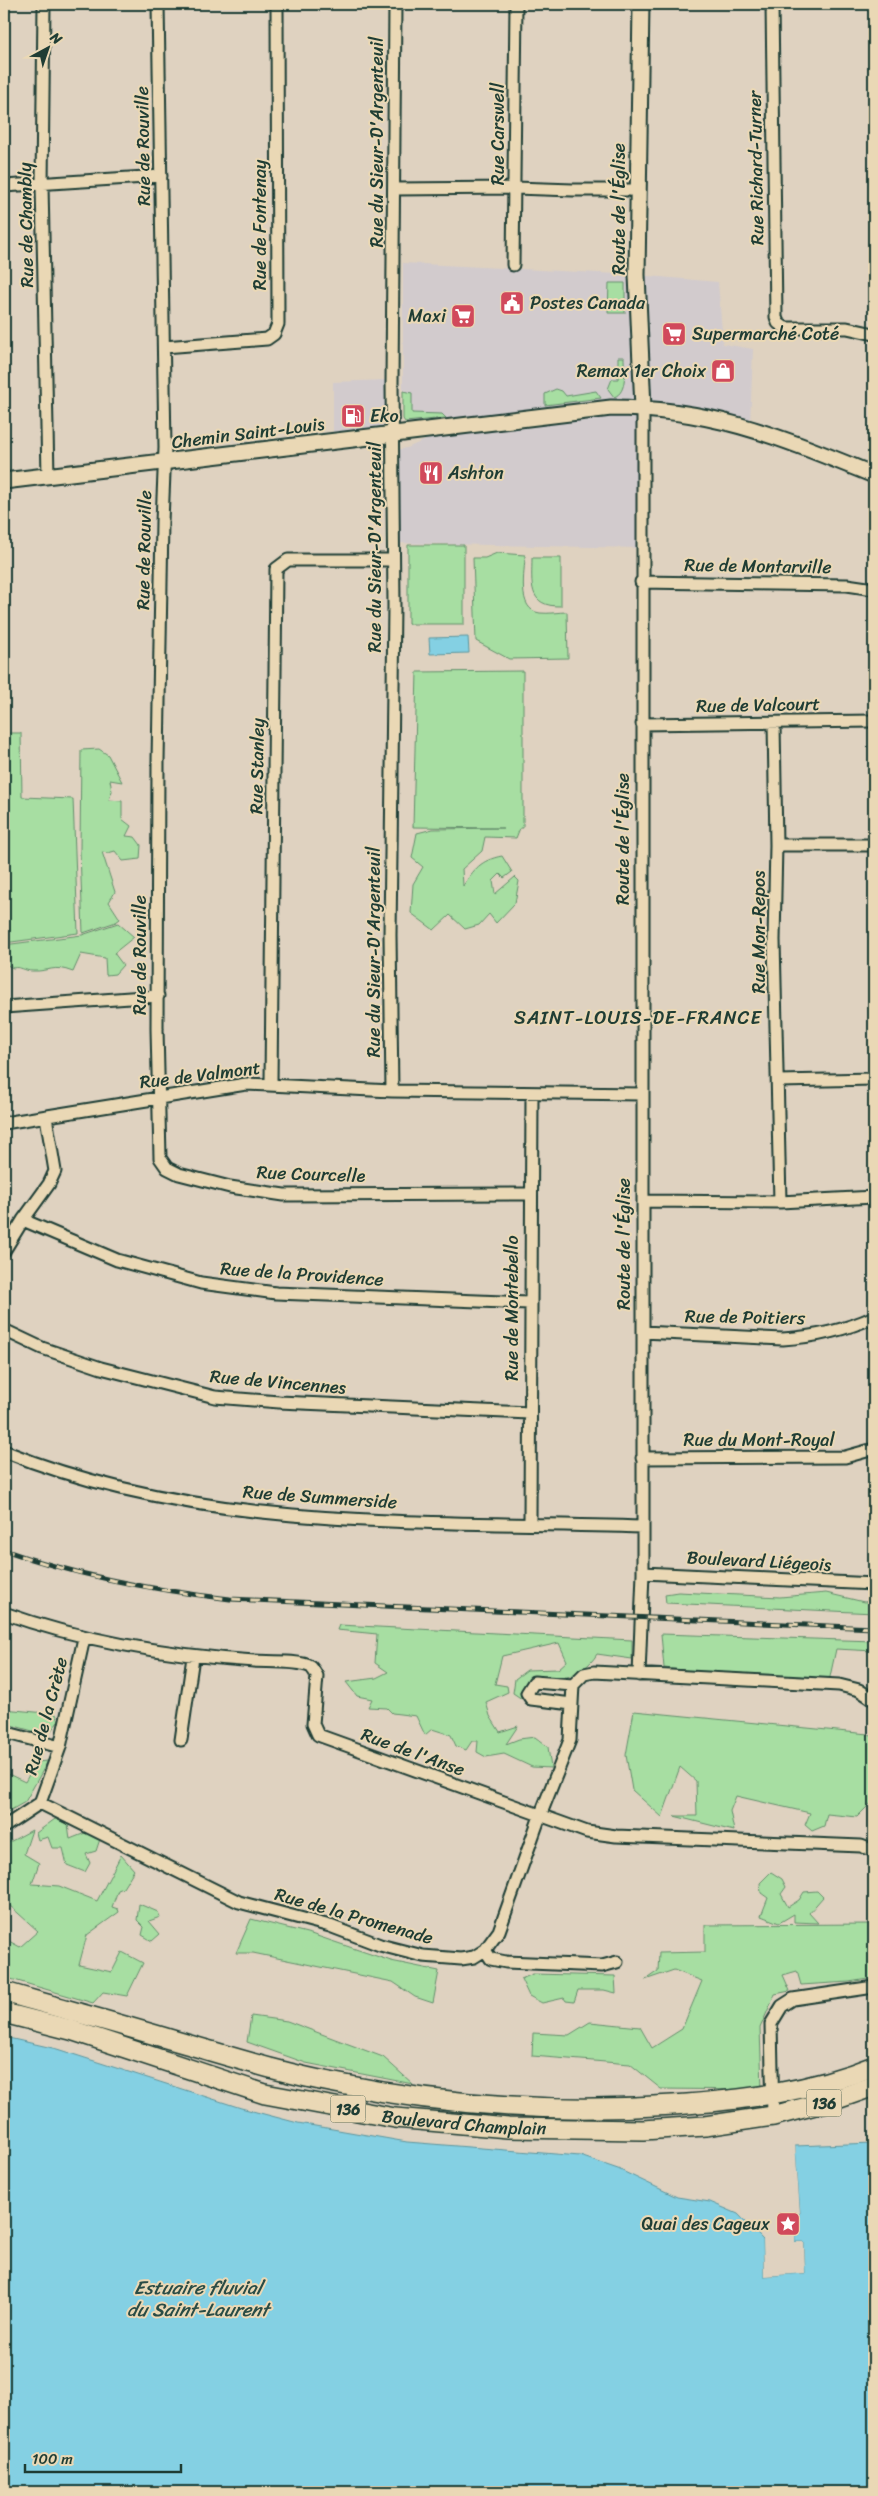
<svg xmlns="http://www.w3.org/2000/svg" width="878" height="2496" font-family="Sriracha,sans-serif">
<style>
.built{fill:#d2cbcd}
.green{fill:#a7dea2;stroke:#638e6b}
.water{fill:#84d0e3;stroke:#5c959d}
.pier{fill:#dfd2c0}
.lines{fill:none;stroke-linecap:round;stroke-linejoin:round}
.minor-casing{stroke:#1f3d34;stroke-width:15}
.tertiary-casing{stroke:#1f3d34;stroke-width:19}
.primary-casing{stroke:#1f3d34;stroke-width:22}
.minor{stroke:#ead8b5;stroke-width:11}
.tertiary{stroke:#ead8b5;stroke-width:15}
.primary{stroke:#ead8b5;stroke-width:19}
.rail-casing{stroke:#1f3d34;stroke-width:5}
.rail{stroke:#ead8b5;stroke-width:3;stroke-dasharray:9;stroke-linecap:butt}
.labels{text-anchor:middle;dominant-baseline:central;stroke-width:4;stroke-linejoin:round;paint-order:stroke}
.shield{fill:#ead8b5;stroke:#5c6c5b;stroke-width:1}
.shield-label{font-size:16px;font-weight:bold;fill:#1f3d34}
.street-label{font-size:18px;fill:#1f3d34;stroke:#ead8b5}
.poi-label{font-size:18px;fill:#1f3d34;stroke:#ead8b5;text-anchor:start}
.neighbourhood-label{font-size:19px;letter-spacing:1px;fill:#1f3d34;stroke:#ead8b5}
.water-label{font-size:19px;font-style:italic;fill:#294c46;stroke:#ead8b5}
</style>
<rect width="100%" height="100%" fill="#dfd2c0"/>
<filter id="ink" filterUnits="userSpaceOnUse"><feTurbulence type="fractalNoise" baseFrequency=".02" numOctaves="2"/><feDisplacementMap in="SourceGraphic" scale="10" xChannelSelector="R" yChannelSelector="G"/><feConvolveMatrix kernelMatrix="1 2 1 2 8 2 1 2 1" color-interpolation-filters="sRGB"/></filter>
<g filter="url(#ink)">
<path class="built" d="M403,263l234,12 81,7 5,62 30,5 -3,78 -107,-19v140l-250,-5 -1,-92 15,-3 48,-21 -49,-4 -3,-4z
M385,380v38l-3,8 -49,9v-53z"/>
<path class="green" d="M609,283h16v30h-17z
M618,357h6c0,13 4,35 -10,40l-6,-8 4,-10h6z
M556,389l6,2 4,5 30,-5 5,7 -56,7v-11z
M403,391l9,2v20l30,1 4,4 -41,4 -2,-3z
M408,545h56v79h-56z
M497,553l28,2c0,17 -9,55 15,58 9,1 19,-1 27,-1l1,46 -59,1 -33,-18 -3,-83h12z
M532,558h29v48c-34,1 -29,-23 -29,-48z
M523,671v157h-3l-4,10 -31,-1 -3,14 -20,18 1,17c11,-17 18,-26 39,-30l10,16 -8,6 -4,-4 -7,7 2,13 20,-17 4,4 -4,22 -19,20 -7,-9 -10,11 -14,4 -15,-14 -16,15 -23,-17 2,-29 10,-17 -11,-9 5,-25 16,-4 70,-1 -90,-1 4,-155z
M4,733h17l1,64 51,2 5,134 -74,10z
M99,749l9,6 14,27 -12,-2 2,11 -3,9 13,1v18l9,7 -5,10 9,1 6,8 -1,14 -17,2 -8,-10 -7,2 -6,-1 13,40 -6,10 11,17 -4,3 -33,11 -3,-82 1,-101z
M118,923l16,14 -20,16 9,12 -8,9 -9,1 -1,-17 -24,-4 -8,18c-21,-8 -22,0 -41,-1 -7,0 -12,-5 -19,-3l-6,-3 3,-9 -6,-1v-10l78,-10z
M678,1592l102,5 46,-4 38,9 10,-1v12l-208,-10 -1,-9z
M339,1625l293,15v19l-35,-5c-14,24 -47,28 -73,34l-2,11 -9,-6 2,-14 12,-9 31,-1 9,-8 -8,-18 -57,13 -7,28 12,2 1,6 -22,10 4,14 10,16 18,-6 -12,18 13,-5 16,-2 13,10 3,21 -19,-1 -28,-13 -18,3 -9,-5 1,-11h-6l-6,9 -10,-4 -5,-11 -19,-6 -7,6 -9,-19 -24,-3 -5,-5 -19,-1 4,-8 -15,-3 -11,-14 30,-4 12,-6 -13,-9 2,-29 -40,-4z
M661,1634l213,7v10l-38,-2 -8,37 -164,-18z
M4,1709l52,5 3,7 -12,14 -43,-12z
M634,1711l234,23 6,4v66l-3,-1 -14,14 -30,-3 -3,12 -12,5 -7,-6 5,-12 -74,-17 -6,15 4,20 -60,-15h23l-1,-35 -16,-14 -18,50 -30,-27 -6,-35z
M48,1761l-23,41 -21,12v-42l21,10 11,-20z
M55,1819l13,5 2,15 15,-6 16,3 -5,15 -10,3 4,9 -5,9 -18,-7 -4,-17h-11l-4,-11 -10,3 -2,-7z
M32,1830l-8,24 15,9 -7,21 27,2 38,15 24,-46 13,15 -11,18 -5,2 -6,17 6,2 1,3 -32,23 -8,30 33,7 10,-20 21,11 -16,33 -24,-4 -10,11 -89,-26v-24l3,-13 13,7 18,-16 -29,-26 -5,2v-62z
M771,1872l11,7 4,8 -5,7 7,13 11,-7 5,-8 13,-1 6,6 -14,16 9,10 -24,-1v-8l-15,9 -18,-7 7,-18 -7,-5 -1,-10z
M139,1904l19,8 2,5 -11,4 11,13 -8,7 -10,-6 2,-8 -7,-7z
M251,1919l60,15 80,27 48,10 -6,32 -18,-6 -22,-15 -140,-29h-17z
M874,1924v54l-25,4 -48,3 -4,-14 -14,4 7,16 -15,3 -15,34 2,62 -101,-1 -31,-25 -98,-8 1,-23 36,2 21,-13 50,5 12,21 30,-19 20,-48 -28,-11 -29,10 13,-9 1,-18 46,-1v-27z
M533,1974l82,2 1,17 -12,-3h-26l-4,12 -8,-1 -2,-3 -22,5 -13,-7 -8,-17z
M251,2016l36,5 96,36 30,27 -107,-21 -59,-21z"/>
<path class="water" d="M468,637l1,16 -39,1 -1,-16z
M4,2037l53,12 184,59 57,15 109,19 173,14 38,13 59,28 33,5 28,12 25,26 1,36 41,-3 -1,-31h-9l-1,-28 6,-1 -5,-67 79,-3v349h-870z"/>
<path class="pier" d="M795,2143l5,70 -5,1v28h9l1,31 -41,3 -1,-40 3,3 1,35 36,-3 -2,-27h-6l-2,-2 -1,-29 5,-2 -4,-65z"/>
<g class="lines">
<defs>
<path id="minor" d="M44,4l-2,181 6,291
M158,4l7,444 -3,74 -4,239 -1,268 3,129 7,10 12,6 51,13 54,8 247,-1
M772,4l4,313 2,6 7,5h62l27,6
M4,186l157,-10
M395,189l120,-1 58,2h65
M513,265l3,-261
M164,347l103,-8 7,-5 4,-10 -1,-320
M641,582l206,3 27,4
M774,723l2,122 -2,95 6,262
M642,724l232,-3
M776,845h98
M4,1007l154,-11
M779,1081l95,-2
M271,1083l5,-514 12,-9h104
M392,1091l-2,-156 4,-329 -2,-222 3,-380
M4,1123l242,-39 146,7 250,3
M643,1201l137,1 94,-5
M23,1220l94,40 84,23 75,10 253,10
M4,1251l19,-31 26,-36 6,-13 -9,-54
M4,1330l38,18 59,20 114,29 64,5 250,11
M643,1332l140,7c31,-2 62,-9 91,-22
M4,1451c201,82 425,69 638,76
M642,1458l203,-1 29,-8
M530,1523l2,-430
M643,1573l231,11
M4,1613c81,29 164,42 250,48 14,1 45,-1 57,6 2,2 5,7 6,9l-4,48 5,11 269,97 29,4 245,10 13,5
M639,1675l4,-102v-1165
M572,1704l-41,-5 -4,-6 7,-11 39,3
M4,1732l56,15
M181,1740l12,-83
M40,1803l20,-56 24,-109
M4,1827l36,-24 199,99 91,24 50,19 43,11 38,3 13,-2 11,-7 14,-19 41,-115 30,-76 3,-55 11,-11 10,-2 245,13 20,5 15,10
M485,1950l6,9 15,3 96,4 15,-4
M773,2116l-2,-92 11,-18 11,-7 81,-12"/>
<path id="tertiary" d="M641,4l-4,271 6,133
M4,481l607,-73c102,0 171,30 263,67"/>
<g id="primary">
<path d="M4,1992c57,16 115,32 172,49 53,15 105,32 159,42 112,23 225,30 338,22 69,-5 137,-13 201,-39"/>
<path id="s1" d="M4,2013l67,17 194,64 130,24 113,10 135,2 62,-4 68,-10 61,-16 40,-14"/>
</g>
</defs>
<use href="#minor" class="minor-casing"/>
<use href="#tertiary" class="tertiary-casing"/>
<use href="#primary" class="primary-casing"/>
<use href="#minor" class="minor"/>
<use href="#tertiary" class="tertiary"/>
<use href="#primary" class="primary"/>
<defs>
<path id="rail" d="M4,1550c73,26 148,40 226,49l644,29"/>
</defs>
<use href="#rail" class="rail-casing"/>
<use href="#rail" class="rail"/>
</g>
</g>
<defs>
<symbol id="civic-square" viewBox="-11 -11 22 22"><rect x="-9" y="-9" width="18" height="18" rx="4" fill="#d1495b" stroke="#ead8b5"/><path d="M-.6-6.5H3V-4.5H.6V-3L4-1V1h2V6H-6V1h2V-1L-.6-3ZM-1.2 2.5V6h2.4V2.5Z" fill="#fff"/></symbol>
<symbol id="supermarket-square" viewBox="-11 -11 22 22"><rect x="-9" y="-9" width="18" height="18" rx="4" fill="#d1495b" stroke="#ead8b5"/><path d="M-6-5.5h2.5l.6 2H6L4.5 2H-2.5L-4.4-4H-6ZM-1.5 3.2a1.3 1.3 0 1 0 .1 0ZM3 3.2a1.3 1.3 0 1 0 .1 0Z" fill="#fff"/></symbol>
<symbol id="shop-square" viewBox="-11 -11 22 22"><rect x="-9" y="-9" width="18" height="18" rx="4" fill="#d1495b" stroke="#ead8b5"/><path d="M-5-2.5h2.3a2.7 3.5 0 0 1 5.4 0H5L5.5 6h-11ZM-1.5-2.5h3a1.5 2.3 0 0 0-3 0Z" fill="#fff"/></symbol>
<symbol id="fuel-square" viewBox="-11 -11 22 22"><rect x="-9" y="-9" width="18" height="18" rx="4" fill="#d1495b" stroke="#ead8b5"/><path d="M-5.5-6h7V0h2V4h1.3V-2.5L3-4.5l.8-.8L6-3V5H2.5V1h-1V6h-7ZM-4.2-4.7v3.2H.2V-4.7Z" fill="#fff"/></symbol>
<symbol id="restaurant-square" viewBox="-11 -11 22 22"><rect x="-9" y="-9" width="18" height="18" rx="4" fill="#d1495b" stroke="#ead8b5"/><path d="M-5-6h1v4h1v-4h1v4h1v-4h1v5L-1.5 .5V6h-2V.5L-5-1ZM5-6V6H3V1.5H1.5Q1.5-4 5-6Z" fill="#fff"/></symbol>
<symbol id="sight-square" viewBox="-11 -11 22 22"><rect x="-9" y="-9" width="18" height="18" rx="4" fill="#d1495b" stroke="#ead8b5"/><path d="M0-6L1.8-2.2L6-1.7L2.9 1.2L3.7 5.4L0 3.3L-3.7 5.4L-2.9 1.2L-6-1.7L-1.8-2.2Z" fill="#fff"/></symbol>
</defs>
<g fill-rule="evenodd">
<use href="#civic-square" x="498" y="289" width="28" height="28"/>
<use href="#supermarket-square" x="449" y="302" width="28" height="28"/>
<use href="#supermarket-square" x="660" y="320" width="28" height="28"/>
<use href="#shop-square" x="709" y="357" width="28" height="28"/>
<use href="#fuel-square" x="339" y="402" width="28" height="28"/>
<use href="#restaurant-square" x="417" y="459" width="28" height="28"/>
<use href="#sight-square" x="774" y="2210" width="28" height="28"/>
</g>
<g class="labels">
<g class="shield">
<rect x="806.5" y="2089.5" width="35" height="27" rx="4"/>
<rect x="330.5" y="2095.5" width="35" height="27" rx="4"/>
</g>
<g class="shield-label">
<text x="824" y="2103">136</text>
<text x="348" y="2109">136</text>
</g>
<g class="street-label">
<text transform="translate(498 134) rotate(-90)">Rue Carswell</text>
<text transform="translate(377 142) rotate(-90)">Rue du Sieur-D'Argenteuil</text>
<text transform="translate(143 146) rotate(-91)">Rue de Rouville</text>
<text transform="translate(756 168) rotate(-91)">Rue Richard-Turner</text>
<text transform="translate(619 209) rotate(-90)">Route de l'Église</text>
<text transform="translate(26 225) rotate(-91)">Rue de Chambly</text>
<text transform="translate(260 225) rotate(-90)">Rue de Fontenay</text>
<text transform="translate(248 433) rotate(-7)">Chemin Saint-Louis</text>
<text transform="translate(375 547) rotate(-90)">Rue du Sieur-D'Argenteuil</text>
<text transform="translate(144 550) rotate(-89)">Rue de Rouville</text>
<text transform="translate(758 566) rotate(1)">Rue de Montarville</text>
<text transform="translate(758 705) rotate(-1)">Rue de Valcourt</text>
<text transform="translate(257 766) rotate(-89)">Rue Stanley</text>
<text transform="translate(623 839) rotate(-90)">Route de l'Église</text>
<text transform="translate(759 932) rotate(-90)">Rue Mon-Repos</text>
<text transform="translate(374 952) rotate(-90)">Rue du Sieur-D'Argenteuil</text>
<text transform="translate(140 955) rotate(-90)">Rue de Rouville</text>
<text transform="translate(200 1075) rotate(-7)">Rue de Valmont</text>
<text transform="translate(311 1174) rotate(2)">Rue Courcelle</text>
<text transform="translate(624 1244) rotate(-90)">Route de l'Église</text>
<text transform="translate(302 1274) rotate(4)">Rue de la Providence</text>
<text transform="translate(512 1308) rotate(-90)">Rue de Montebello</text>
<text transform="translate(745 1317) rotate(1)">Rue de Poitiers</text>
<text transform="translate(278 1382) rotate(5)">Rue de Vincennes</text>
<text x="759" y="1440">Rue du Mont-Royal</text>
<text transform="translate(320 1497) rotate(4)">Rue de Summerside</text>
<text transform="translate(759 1561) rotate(3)">Boulevard Liégeois</text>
<text transform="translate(46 1716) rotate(-75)">Rue de la Crète</text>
<text transform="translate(413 1752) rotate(20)">Rue de l'Anse</text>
<text transform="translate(354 1916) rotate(16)">Rue de la Promenade</text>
<text stroke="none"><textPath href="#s1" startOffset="475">Boulevard Champlain</textPath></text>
</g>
<g class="poi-label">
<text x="530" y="303">Postes Canada</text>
<text x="446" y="316" text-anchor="end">Maxi</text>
<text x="692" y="334">Supermarché Coté</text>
<text x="706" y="371" text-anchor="end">Remax 1er Choix</text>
<text x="370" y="416">Eko</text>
<text x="448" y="473">Ashton</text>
<text x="770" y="2224" text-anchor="end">Quai des Cageux</text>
</g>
<g class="neighbourhood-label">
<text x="638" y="1017">SAINT-LOUIS-DE-FRANCE</text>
</g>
<g class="water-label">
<text x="198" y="2287">Estuaire fluvial<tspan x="198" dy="22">du Saint-Laurent</tspan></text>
</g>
</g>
<rect width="878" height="2496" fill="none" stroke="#ead8b5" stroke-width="20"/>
<rect x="10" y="10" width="858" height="2476" fill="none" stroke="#1f3d34" stroke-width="2" filter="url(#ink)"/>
<g transform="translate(48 48) rotate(40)" stroke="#ead8b5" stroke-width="4" paint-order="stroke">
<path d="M0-4L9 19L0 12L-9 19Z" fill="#1f3d34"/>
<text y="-8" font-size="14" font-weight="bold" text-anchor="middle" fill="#1f3d34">N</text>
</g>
<path d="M25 2464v8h156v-8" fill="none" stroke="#1f3d34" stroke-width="2.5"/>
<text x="32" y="2464" font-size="15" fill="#1f3d34" stroke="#ead8b5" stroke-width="4" paint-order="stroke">100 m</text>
</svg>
